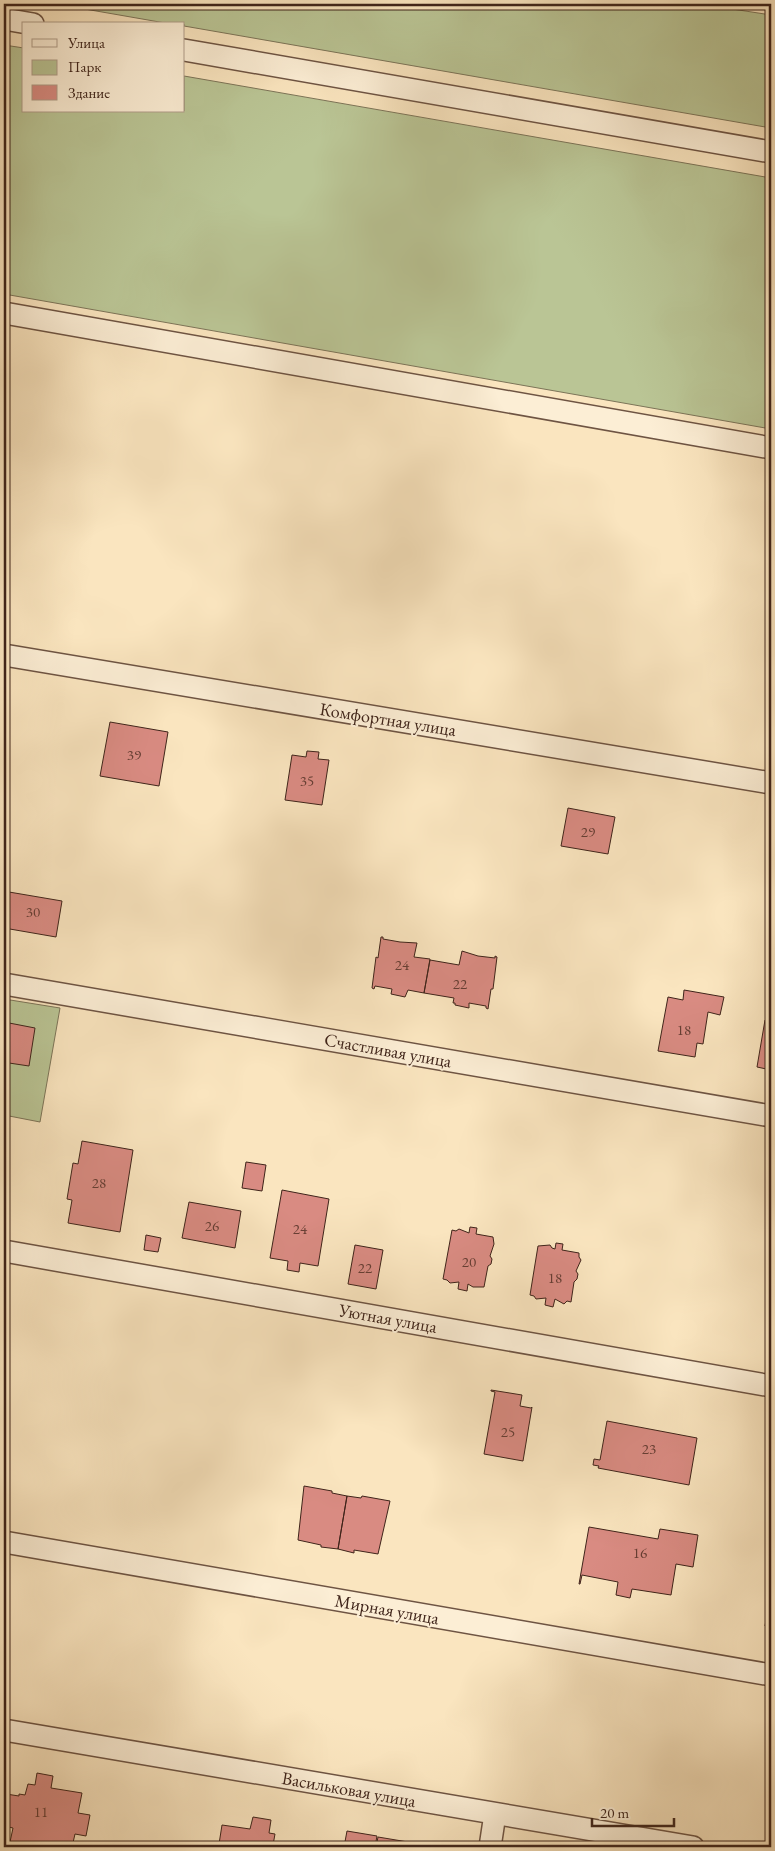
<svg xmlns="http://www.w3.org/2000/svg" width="775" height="1851" font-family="'EB Garamond',serif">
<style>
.green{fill:#bac595;stroke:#7c7458}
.building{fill:#d98b82;stroke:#3f241a}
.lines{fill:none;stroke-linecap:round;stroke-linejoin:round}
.street-casing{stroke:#6e5443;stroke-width:24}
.street{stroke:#fceed5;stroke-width:21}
.labels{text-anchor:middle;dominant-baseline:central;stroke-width:4;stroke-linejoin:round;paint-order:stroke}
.number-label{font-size:15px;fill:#663e34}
.street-label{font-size:18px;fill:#3f241a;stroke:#fceed5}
</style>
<rect width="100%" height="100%" fill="#fae5bf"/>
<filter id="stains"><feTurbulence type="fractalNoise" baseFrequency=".004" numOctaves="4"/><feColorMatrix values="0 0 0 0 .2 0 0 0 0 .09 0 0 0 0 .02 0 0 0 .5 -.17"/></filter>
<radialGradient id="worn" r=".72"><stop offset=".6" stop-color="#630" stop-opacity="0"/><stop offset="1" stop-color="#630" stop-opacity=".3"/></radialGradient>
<path class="green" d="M56,4h644l71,11v113l-587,-102v-2h-13z
M4,45l20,3v63h160v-35l587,102v251l-767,-135z
M4,999l56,9 -20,114 -36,-7z"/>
<path class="building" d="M110,722l58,10 -9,54 -59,-10z
M307,751l12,1 -1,7 11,1 -7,45 -37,-5 7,-45 14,2z
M568,808l47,9 -7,37 -47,-8z
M9,892l53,9 -6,36 -52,-9z
M381,937h2v2l17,3 17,1 -3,14 16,2 -6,34 -16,-3 -3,7 -14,-3 1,-5 -17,-3 -1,3 -2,-1 4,-31 2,1z
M462,951l16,5 17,2v-2l2,1 -4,32h-2l-3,20 -2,-1v-2l-17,-3v5l-14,-3v-2h-2l1,-5 -30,-5 6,-33 29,5z
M684,990l40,7 -4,18 -12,-3 -5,32 -6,-1 -2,14 -37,-6 10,-54 15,3z
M765,1020l6,1v49l-14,-3z
M4,1022l31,6 -6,38 -20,-3 -2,11 -3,-1z
M82,1141l51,9 -13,82 -52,-9 4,-23 -5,-1 6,-36 5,1z
M246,1162l20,3 -4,26 -20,-3z
M282,1190l47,9 -11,67 -18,-3 -1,9 -12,-2 1,-9 -18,-3z
M189,1202l52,9 -6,37 -53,-10z
M470,1227l7,1 -1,6 17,3 1,7 -4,12 2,3 -1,5 -3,2 -4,21h-11l-5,-3 -1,7 -9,-2 1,-7 -9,1 -3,-3 -4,-1 9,-49 4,1 3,-2 10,4z
M146,1235l15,3 -3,14 -14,-2z
M556,1243l7,1 -1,6 17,3v4l2,3 -5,11 2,3 -1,5 -3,3 -3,20 -4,-1 -3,3 -9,-5 -2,8 -8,-2 1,-7 -10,1 -2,-3 -4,-1 8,-49 12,-1 2,3 3,1z
M355,1245l28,5 -7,39 -28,-5z
M491,1390l31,5 -2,11 11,2 1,-1 -9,54 -39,-7 11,-62 -4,-1z
M607,1421l90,17 -8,47 -91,-17 1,-2 -6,-1 1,-6 6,1z
M304,1486l28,5v2l15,3 -9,53 -17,-2v-2l-23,-5z
M347,1496l14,2 1,-2 28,5 -12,53 -24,-4v3l-16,-4z
M589,1527l69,12 2,-10 38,6 -5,32 -17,-3 -5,31 -39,-6 -2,9 -14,-3 2,-13 -36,-7 -2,9h-1z
M771,1591v36l-6,-1z
M37,1773l16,3 -2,12 31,5 -4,20 12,2 -4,21 -11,-2 -3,13h-68v-6l6,1 3,-14 -9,-2v-17l2,-15 13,2v-2l6,1 3,-11 7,1z
M253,1817l18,3 -2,13 6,1 -2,11 7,2h-74l1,-5 12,2 3,-19 28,4z
M347,1831l30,5 -2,11h-31z
M378,1837l30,5 -1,5h-31z"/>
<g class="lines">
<defs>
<path id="street" d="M4,19l29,5
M184,50l587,102
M4,313l767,135
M4,655l767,128
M4,984l767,132
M4,1251l767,135
M4,1542l767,133
M4,1730l689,117
M490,1847l5,-33"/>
</defs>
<use href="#street" class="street-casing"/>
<use href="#street" class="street"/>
</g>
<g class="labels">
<g class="number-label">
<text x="134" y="754">39</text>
<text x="307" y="780">35</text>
<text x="588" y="831">29</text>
<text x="33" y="911">30</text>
<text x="402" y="964">24</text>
<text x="460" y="983">22</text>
<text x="684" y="1029">18</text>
<text x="99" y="1182">28</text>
<text x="212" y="1225">26</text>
<text x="300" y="1228">24</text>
<text x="469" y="1261">20</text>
<text x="365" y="1267">22</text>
<text x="555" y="1277">18</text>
<text x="508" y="1431">25</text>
<text x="649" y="1448">23</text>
<text x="640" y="1552">16</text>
<text x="41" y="1811">11</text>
</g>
<g class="street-label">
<text transform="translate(388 719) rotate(9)">Комфортная улица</text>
<text transform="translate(388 1050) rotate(10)">Счастливая улица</text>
<text transform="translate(388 1318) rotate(10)">Уютная улица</text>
<text transform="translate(387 1609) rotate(10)">Мирная улица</text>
<text transform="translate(349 1789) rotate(10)">Васильковая улица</text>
</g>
</g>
<rect width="775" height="1851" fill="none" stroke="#fae5bf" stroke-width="20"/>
<rect x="5" y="5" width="765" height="1841" fill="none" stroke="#3f241a" stroke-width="2.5"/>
<rect x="10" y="10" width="755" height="1831" fill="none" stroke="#3f241a"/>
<rect x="22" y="22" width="162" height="90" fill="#fceed5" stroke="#b09d8a"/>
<rect x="32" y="39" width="25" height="8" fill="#fceed5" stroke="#b09d8a"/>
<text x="68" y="48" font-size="15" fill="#3f241a">Улица</text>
<rect x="32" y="60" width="25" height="15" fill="#bac595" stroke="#b09d8a"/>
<text x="68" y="72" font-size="15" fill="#3f241a">Парк</text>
<rect x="32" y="85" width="25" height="15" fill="#d98b82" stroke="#b09d8a"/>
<text x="68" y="98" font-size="15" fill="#3f241a">Здание</text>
<path d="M592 1818v8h82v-8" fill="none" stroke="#3f241a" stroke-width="2.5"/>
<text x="600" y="1818" font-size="15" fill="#3f241a" stroke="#fceed5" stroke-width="4" paint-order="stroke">20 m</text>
<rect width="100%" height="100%" filter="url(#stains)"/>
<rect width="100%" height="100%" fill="url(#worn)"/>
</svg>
